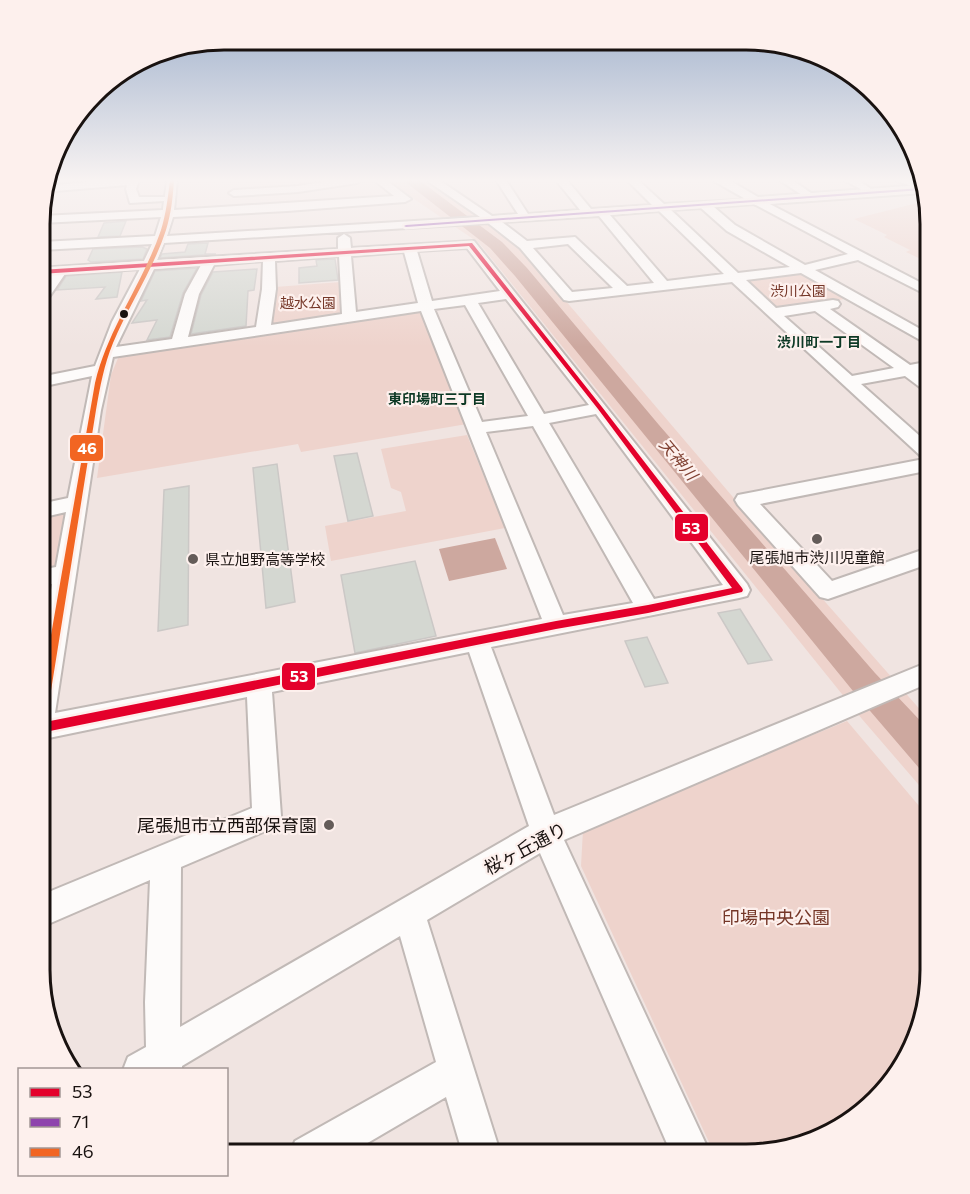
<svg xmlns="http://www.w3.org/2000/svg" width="970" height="1194" font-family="Commissioner,'Noto Sans JP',sans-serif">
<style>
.green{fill:#eed3cc}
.water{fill:#cda89f}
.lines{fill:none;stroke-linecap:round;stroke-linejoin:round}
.river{fill:#cda89f;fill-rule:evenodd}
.building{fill:#d4d7d1;stroke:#cbc8c6;stroke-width:1.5}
.minor-casing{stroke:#c1b9b6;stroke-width:4}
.major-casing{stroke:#c1b9b6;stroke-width:4}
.minor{fill:#fdfbfa;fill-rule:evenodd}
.major{fill:#fdfbfa;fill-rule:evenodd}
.bus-1-casing{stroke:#fdf0ed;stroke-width:5}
.bus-2-casing{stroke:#fdf0ed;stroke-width:5}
.bus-3-casing{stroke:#fdf0ed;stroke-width:5}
.bus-1{fill:#e4002b;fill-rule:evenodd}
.bus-2{fill:#8e44ad;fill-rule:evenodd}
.bus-3{fill:#f26522;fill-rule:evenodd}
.bus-dot{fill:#191210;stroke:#fdf0ed;stroke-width:2}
.poi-dot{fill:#645c59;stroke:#fdf0ed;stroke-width:2}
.labels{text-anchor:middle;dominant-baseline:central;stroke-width:4.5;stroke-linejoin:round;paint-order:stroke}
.far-park-label{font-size:14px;fill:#753728;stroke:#fdf0ed}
.far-neighbourhood-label{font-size:14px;font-weight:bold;fill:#0d3925;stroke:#fdf0ed}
.poi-label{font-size:15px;fill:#191210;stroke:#fdf0ed}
.water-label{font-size:16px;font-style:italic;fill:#814233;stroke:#fdf0ed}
.near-poi-label{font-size:18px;fill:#191210;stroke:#fdf0ed;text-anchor:end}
.near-street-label{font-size:18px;fill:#191210;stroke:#fdf0ed}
.near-park-label{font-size:18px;fill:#753728;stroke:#fdf0ed}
.rim{fill:none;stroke:#191210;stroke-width:3}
.line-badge{stroke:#fdf0ed;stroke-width:2}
.badge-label{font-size:16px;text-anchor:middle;font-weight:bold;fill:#fff}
</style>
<rect width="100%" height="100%" fill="#f0e4e1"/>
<path class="green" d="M386,180h36l97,66 219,257 193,219v77l-69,-80 -383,-476z
M925,201l6,22v41l-25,-12 4,-2 -26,-13 3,-2 -33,-16z
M803,271l45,27 -31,7 -43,5 -34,-31z
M341,282l2,33 -71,9 3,-37z
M422,311l45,113 -166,28 -3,-8 -201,34 14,-103 10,-24z
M467,435l38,93 -174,33 -6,-35 81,-15 -5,-19 -10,-4 -10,-39z
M70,508l-11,60 -19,5v-58z
M847,721l84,99v163l-31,90 -62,57 -80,25h-43l-134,-289 2,-36z"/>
<path class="water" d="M495,538l12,31 -58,12 -10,-32z"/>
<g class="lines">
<path class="river" d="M403,180h16l83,62 25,26 132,157 216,248 56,59v41l-12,-5 -66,-77 -338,-415 -25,-28z"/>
</g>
<path class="building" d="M126,221l-6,15 -22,1 6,-14z
M208,243l-3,11h11l-56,4 2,-4 23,-2 3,-8z
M142,247l5,2 -4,10 -52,3 -3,-2 5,-11z
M335,259l3,21 -39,3v-15l18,-2 -1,-6z
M197,268l-14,25 -13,44 -23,3 10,-20 -25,3 15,-23 -6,1 14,-30z
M257,269l-3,21 -6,1 -2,35 -55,8 10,-39 12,-23z
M122,272l-5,25 -21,2 9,-12 -48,3 9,-14z
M357,453l16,63 -25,5 -14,-65z
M277,464l18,138 -29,6 -13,-140z
M189,486l-1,139 -30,6 6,-141z
M415,561l21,75 -81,17 -14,-78z
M740,609l32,51 -24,4 -30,-51z
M647,637l21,46 -23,4 -20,-46z"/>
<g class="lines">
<defs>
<path id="minor" d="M106,180h33l-3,9 3,8h26l2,-17h10l-3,30 220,-14 -20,-16h12l25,19 -6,3 -118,9 -114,6 -6,19 313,-19 -54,-37h13l53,36 26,-2 -22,-34h10l22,34 52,-4 -24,-30h11l24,29 61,-4 -25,-25h11l26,24 96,-5 171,89v9l-73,-37 -43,10 116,65v11l-130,-73 -55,7 30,28 57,-8 5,1 2,3 -2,3 -8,2 80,56 21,-4v10l-10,2 10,6v13l-6,-1 -20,-15 -44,8 70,62v24l-171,34 72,77 99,-34v16l-103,36 -8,-2 -82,-92 -3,-5 3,-5 186,-36 -192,-177 -163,19 -5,-1 -44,-52 -32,-25 -324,20 -7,17 181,-11v-11l6,-4 6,4 1,10 123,-7 273,343 3,6 -3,6 -8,2 -248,49 63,168 377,-154v21l-367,158 147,315h-39l-132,-302 -113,67 74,235h-38l-17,-58 -99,58h-57l5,-14 141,-79 -36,-126 -218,130v4h-59l5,-13 18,-10 -1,-45 5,-122 -111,48v-32l213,-88 -5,-111 -208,43 1,-86 12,-70 -12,2v-16l16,-3 10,-55 -26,6v-14l28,-6 24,-122 -52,11v-10l55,-11 17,-44 28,-53 -75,5 -20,29 -5,1v-14l11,-15 -11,1v-8l104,-7 8,-17 -111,6v-8l114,-6 6,-19 -120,6v-7l122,-6 1,-9 -34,2 -4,-14 1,-4 -84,7 2,-6zM754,204l94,50 -43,11 -70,-40 -21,-18zM701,208l26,23 63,36 -52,6 -67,-63zM659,211l65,63 -57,7 -57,-66zM599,216l55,67 -27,3 -52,-49 -48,4 -25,-19zM568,244l45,44 -41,4 -39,-44zM467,248l33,43 -68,10 -15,-50zM404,252l14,51 -62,9 -5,-56zM339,256l3,58 -71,11 5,-36 -1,-28zM263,261l-1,28 -6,38 -68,10 11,-43 15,-29zM201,265l-16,29 -13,45 -56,8 38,-78zM506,299l83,106 -45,9 -66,-111zM465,305l63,111 -46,6 -48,-113zM421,311l121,308 -487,94 46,-303 12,-53zM815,311l79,57 -42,8 -68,-60zM596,414l127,171 -69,14 -105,-176zM533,426l100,177 -70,12 -77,-183zM469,652l60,174 -349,201 1,-160 96,-41 4,-10 -9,-124z
M334,180h28l-5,3 -59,9 -64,4 -5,-3 5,-3 64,-4z
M779,180h13l19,13 -5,3 -4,-1z
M844,180h14l13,9 -5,3z
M895,180h16l9,3 2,7z"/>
<path id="major" d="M712,180h17l29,17 163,-12 2,8 -167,12z"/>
</defs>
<use href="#minor" class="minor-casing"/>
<use href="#major" class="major-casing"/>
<use href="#minor" class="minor"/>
<use href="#major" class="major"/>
<defs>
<path id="bus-1" d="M472,243l130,164 140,181 1,2 -1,2 -94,21 -92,16 -516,104v-10l516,-102 92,-16 84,-17 -134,-179 -129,-163 -429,28v-4z"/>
<path id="bus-2" d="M921,188l1,2 -516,37 -2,-1 2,-1z"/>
<path id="bus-3" d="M170,180h4c-1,17 -3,34 -8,50 -13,40 -37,75 -53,113 -9,22 -13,44 -17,67l-51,318 -1,3 -4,2v-35l55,-315c13,-55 48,-100 66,-153 5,-16 7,-33 9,-50z"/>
</defs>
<use href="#bus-1" class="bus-1-casing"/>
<use href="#bus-2" class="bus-2-casing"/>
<use href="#bus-3" class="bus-3-casing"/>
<use href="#bus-1" class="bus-1"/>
<use href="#bus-2" class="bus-2"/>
<use href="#bus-3" class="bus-3"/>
</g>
<linearGradient id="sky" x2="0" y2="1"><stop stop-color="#9dafcb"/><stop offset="0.52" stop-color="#f8f3f2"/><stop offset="1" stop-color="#f8f3f2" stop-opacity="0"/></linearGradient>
<rect width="970" height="347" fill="url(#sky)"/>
<circle class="bus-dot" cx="124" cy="314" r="5"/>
<g class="poi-dot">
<circle cx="817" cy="539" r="6"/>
<circle cx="193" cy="559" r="6"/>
<circle cx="329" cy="825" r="6"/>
</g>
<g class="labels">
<g class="far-park-label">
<text x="798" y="290">渋川公園</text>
<text x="308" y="302">越水公園</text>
</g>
<g class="far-neighbourhood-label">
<text x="819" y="341">渋川町一丁目</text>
<text x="437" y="398">東印場町三丁目</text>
</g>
<g class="poi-label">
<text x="817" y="557">尾張旭市渋川児童館</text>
<text x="205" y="559" text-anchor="start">県立旭野高等学校</text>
</g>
<g class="water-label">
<text transform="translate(679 459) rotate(50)">天神川</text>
</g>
<g class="near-poi-label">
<text x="317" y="825">尾張旭市立西部保育園</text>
</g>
<g class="near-street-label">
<text transform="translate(525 848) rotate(-28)">桜ヶ丘通り</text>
</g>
<g class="near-park-label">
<text x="776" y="917">印場中央公園</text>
</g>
</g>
<path d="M0 0H970V1194H0ZM224 50H746A174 174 0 0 1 920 224V970A174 174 0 0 1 746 1144H224A174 174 0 0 1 50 970V224A174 174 0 0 1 224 50Z" fill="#fdf0ed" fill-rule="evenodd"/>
<path class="rim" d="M224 50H746A174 174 0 0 1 920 224V970A174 174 0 0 1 746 1144H224A174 174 0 0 1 50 970V224A174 174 0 0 1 224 50Z"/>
<g class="line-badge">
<rect x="69" y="434" width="35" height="28" rx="6" fill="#f26522"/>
<rect x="674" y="513" width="35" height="29" rx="6" fill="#e4002b"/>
<rect x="281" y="662" width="35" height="29" rx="6" fill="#e4002b"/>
</g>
<g class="badge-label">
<text x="87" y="454">46</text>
<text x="691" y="534">53</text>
<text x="299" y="682">53</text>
</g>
<rect x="18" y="1068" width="210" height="108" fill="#fdf0ed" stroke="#a29795" stroke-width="1.5"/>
<rect x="30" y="1088" width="30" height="9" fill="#e4002b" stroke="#a29795" stroke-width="1.5"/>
<text x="72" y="1098" font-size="18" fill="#191210">53</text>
<rect x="30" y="1118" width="30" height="9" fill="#8e44ad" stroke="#a29795" stroke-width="1.5"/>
<text x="72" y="1128" font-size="18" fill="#191210">71</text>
<rect x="30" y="1148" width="30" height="9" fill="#f26522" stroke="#a29795" stroke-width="1.5"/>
<text x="72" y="1158" font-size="18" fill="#191210">46</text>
</svg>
